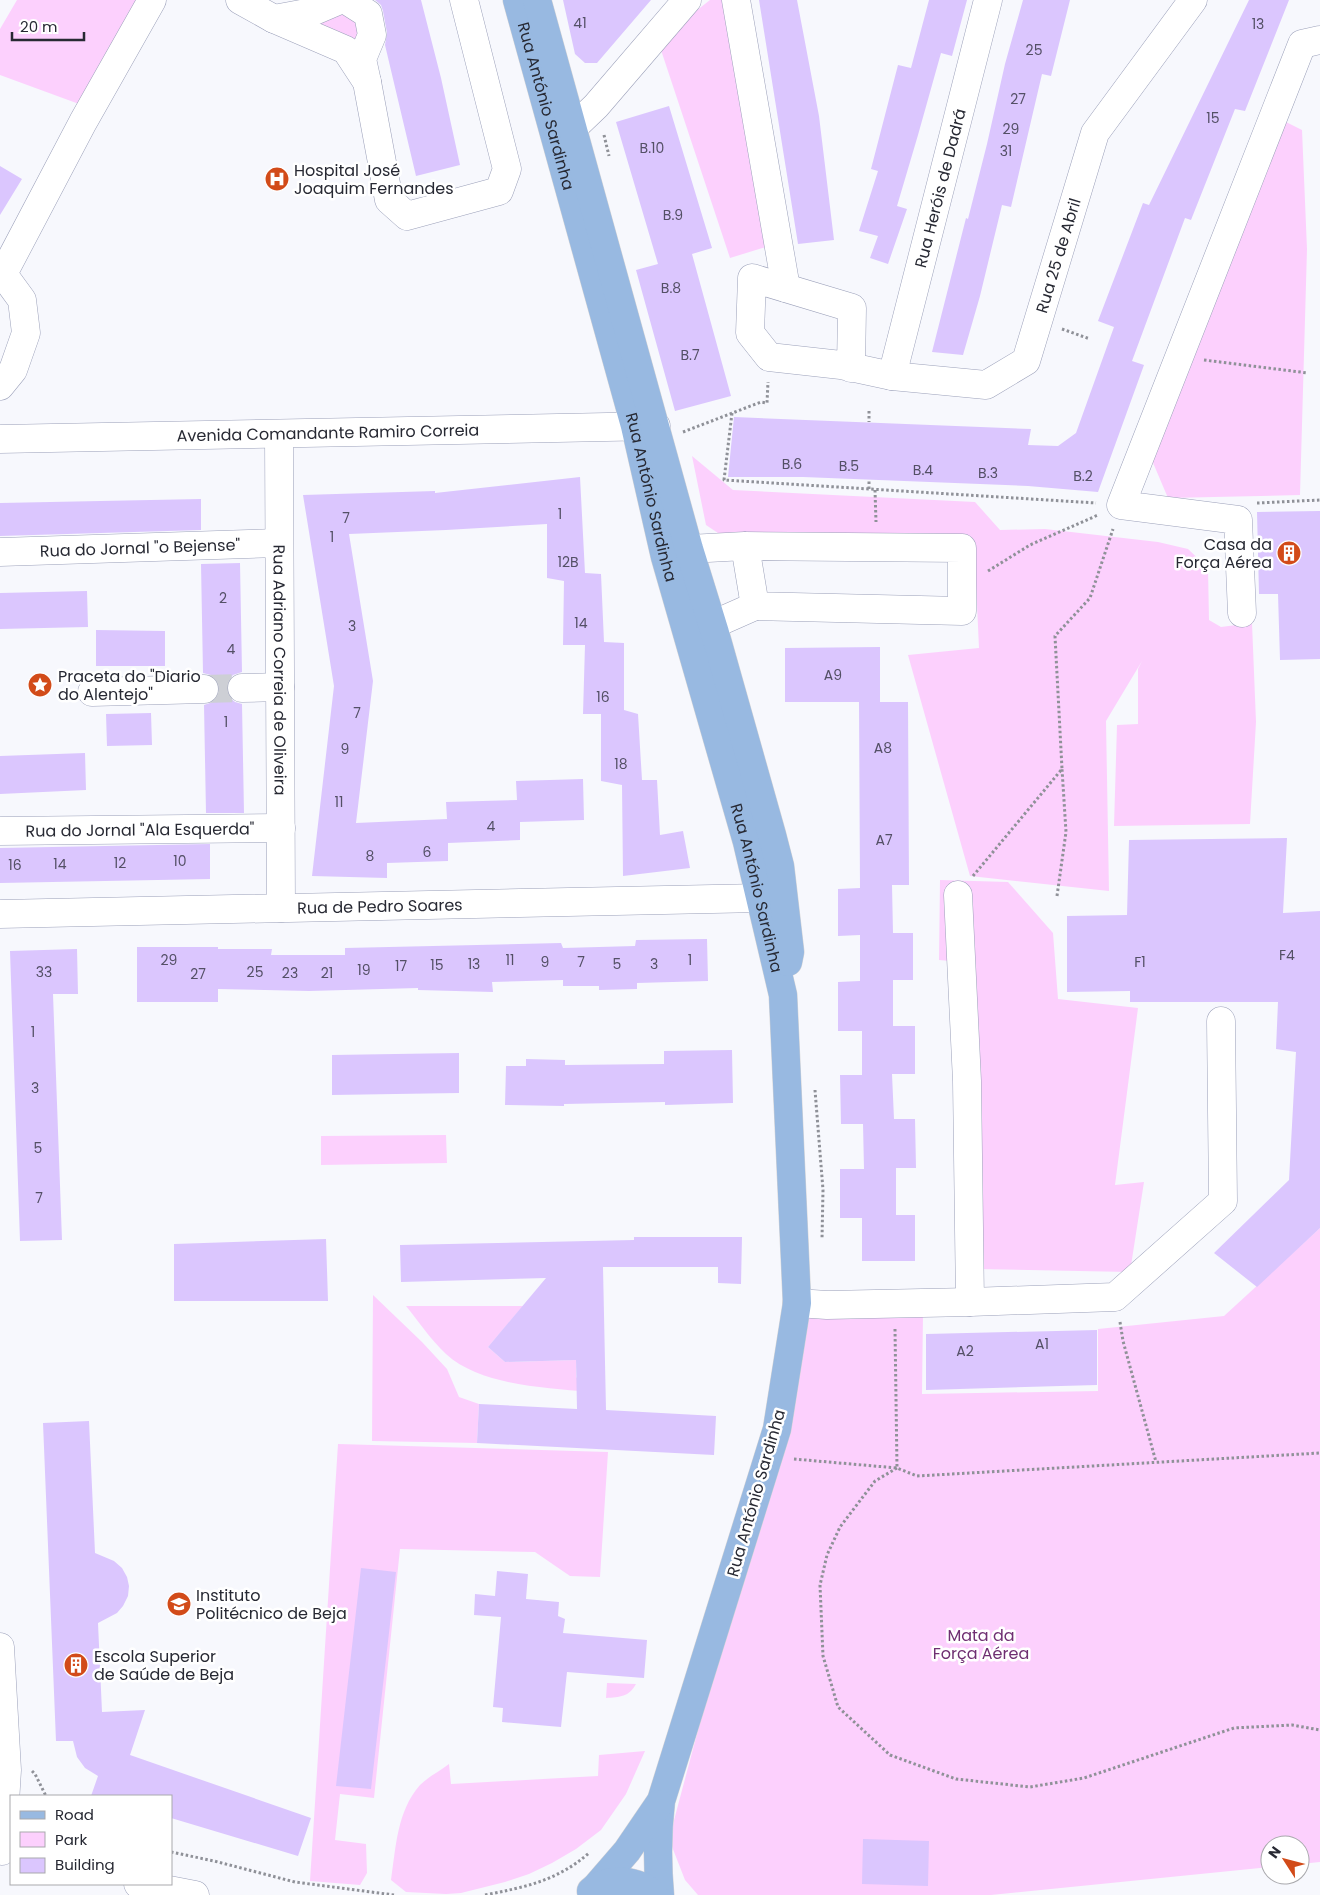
<svg xmlns="http://www.w3.org/2000/svg" width="1320" height="1895" font-family="Poppins,sans-serif">
<style>
.green{fill:#fcd0fd}
.building{fill:#dbc6fe}
.lines{fill:none;stroke-linecap:round;stroke-linejoin:round}
.minor-tunnel{stroke:#cdcfd5;stroke-width:28;stroke-dasharray:28 14;stroke-linecap:butt}
.minor-casing{stroke:#9ca1ba;stroke-width:29}
.major-casing{stroke:#d4d4d6;stroke-width:29}
.path{stroke:#8f9198;stroke-width:3;stroke-dasharray:2.5 2.5;stroke-linecap:butt}
.minor{stroke:#fff;stroke-width:28}
.major{stroke:#98b9e1;stroke-width:28}
.labels{text-anchor:middle;dominant-baseline:central;stroke-width:5;stroke-linejoin:round;paint-order:stroke}
.number-label{font-size:14px;fill:#545066}
.street-label{font-size:16px;fill:#272933;stroke:#fff}
.poi-label{font-size:16px;fill:#272933;stroke:#fff;text-anchor:start}
.park-label{font-size:16px;fill:#6f2f72;stroke:#fff}
</style>
<rect width="100%" height="100%" fill="#f7f8fd"/>
<path class="green" d="M17,0h122l-60,104 -79,-29v-46z
M710,0h17l42,246 -39,12 -72,-217z
M334,13l13,1 12,6 -1,22 -7,2 -34,-23z
M1280,119l22,11 5,119 -7,246 -132,3 -17,-40z
M692,456l41,34 242,12 25,28 45,-1 113,13 30,7 20,19 1,52 12,7 31,-4 4,99 -6,102 -136,2 3,-101 21,-1v-55l4,-8 -36,60 3,170 -139,-15 -62,-221 71,-7 -5,-109h-247l-21,-14z
M940,880l68,2 45,51 5,66 80,9 -23,177 29,-3 -14,90 -154,-3 -5,-306 -32,-3z
M446,1135l1,28 -126,2v-29z
M1320,1228v634l-20,2v-19h-30v22l-279,28h-293l-13,-15 -16,-41 139,-522 115,-3 -1,80 176,-3v-62l126,-13z
M373,1295l49,47 25,27 12,28 20,7 -2,39 -105,-2z
M406,1306h117l-35,41 17,15 71,-2v17l13,15c-45,-5 -108,-6 -143,-38 -15,-14 -27,-32 -40,-48z
M338,1444l270,8 -8,125 -30,-1 -35,-24 -135,-3 -26,249 -34,-4 -5,46 31,4 1,29 -7,12 -50,-4z
M607,1683l29,1c-7,13 -16,13 -30,14z
M645,1751l-19,43 -25,36 -25,19 -24,14 -23,11 -24,8 -44,11 -15,1 -40,-2 -15,-12c5,-33 6,-69 29,-95 8,-8 20,-14 29,-21l2,20 147,-8 1,-21z"/>
<path class="building" d="M375,0h46l20,78 19,87 -44,11 -31,-131 2,-12 -4,-22 -2,-6z
M563,0h88l-54,63h-12l-10,-9z
M759,0h38l22,116 15,124 -36,4z
M929,0h38l-15,56 -11,-3 -23,82 -21,71 10,3 -19,55 -18,-6 8,-22 -19,-5 19,-60 -7,-2 27,-104 13,3z
M1023,0h47l-19,76 -9,-2 -31,133 -9,-2 -22,91 -17,59 -31,-3 34,-134 2,1 19,-75 18,-80z
M1249,0h40l-44,111 -10,-2 -44,111 -6,-2 -53,143 12,4 -46,127 -70,-6 -225,-9h-75l6,-60 297,12 -3,16 30,1 18,-13 38,-106 -16,-6 45,-118 6,2z
M669,106l43,142 -20,6 39,142 -56,15 -39,-141 22,-6 -42,-142z
M0,166l22,13 -22,36z
M580,477l5,96 16,1 3,68 20,1v67l14,4 4,66h15l3,55 23,-4 7,37 -67,8 -1,-91 -21,-4v-67h-18l2,-69h-22l1,-64 -17,-3v-54l-101,6 -97,4 24,147 -17,142 91,-4 -1,-17 71,-2 -1,-19 67,-2 1,41 -64,2v18l-72,3v18l-61,2v15l-75,-2 22,-190 -31,-191 132,-4v2z
M201,499v31l-201,6v-33z
M1320,511v148l-40,1 -2,-66h-19l-2,-82z
M240,563l2,109 -9,3 -5,6 -2,7 3,9 6,5 7,2 2,109h-38l-2,-108 9,-3 5,-6 2,-7 -3,-9 -6,-5 -8,-2 -2,-109z
M87,591l1,36 -88,2v-36z
M96,630l69,1v35h-69z
M880,647v55h28l1,183h-17l1,48h20v47h-20v46h22v48h-23l2,45h21l1,49h-20v47h19v46h-53v-43h-22v-49h24l-1,-45h-22l-1,-49h22v-44h-24v-49l22,-1v-46l-22,1v-47l22,-1 -1,-186h-74v-54z
M151,713l1,32 -45,1 -1,-32z
M85,753l1,37 -86,4v-38z
M1287,838l-4,75 37,-2v317l-63,59 -43,-34 75,-73 7,-128 -20,-3 2,-47h-148v-11l-63,1v-76l60,-1 2,-75z
M210,844v35l-210,4v-35z
M707,939l1,42 -71,2v6l-38,1v-4h-36v-6l-71,2 1,10 -75,-2v-2l-109,3 -91,-2v13h-81v-55h81v2h54l-1,6h74v-7l216,-5 2,5 72,-2 1,-6z
M77,949l1,45h-25l9,246 -42,1 -10,-290z
M732,1050l1,53 -68,2v-3l-101,2v2l-59,-1 1,-39h20v-7l39,1v5l99,-1v-13z
M459,1053v40l-127,2v-40z
M634,1237h108l-1,47 -23,-1v-16h-115l3,143 110,6 -2,39 -237,-12 2,-39 98,5 -1,-49 -71,2 -17,-15 58,-69 -145,4 -1,-37 234,-5z
M326,1239l2,62h-154v-57z
M1097,1330v55l-171,5v-56z
M89,1421l6,132 19,8 8,7 5,9 2,9 -1,10 -5,10 -6,7 -19,10 4,89 43,-2 -15,45 181,63 -13,38 -127,-38v-22h-80l7,-20 -13,-8 -8,-11 -4,-16h-17l-13,-318z
M361,1568l35,4 -25,217 -35,-3z
M497,1571l31,3 -2,25 33,3 -1,14 7,3 -2,14 84,7 -3,38 -77,-6 -6,55 -59,-5 1,-14 -10,-1 8,-90 -27,-2 1,-21 20,2z
M863,1839l66,2 -1,45 -66,-2z"/>
<g class="lines">
<path class="minor-tunnel" d="M204,689l38,-1"/>
<defs>
<g id="minor">
<path d="M240,0l34,19 72,31 21,32 22,118 18,16 92,-25 8,-22 -43,-169"/>
<path d="M346,0l22,14 4,21 -10,24 5,23"/>
<path d="M736,0l50,288"/>
<path d="M274,19l38,-7 28,-12"/>
<path d="M573,128l23,-22 91,-106"/>
<path id="s1" d="M851,368l1,-60 -100,-30 -2,55 19,24 72,8 51,11 94,9 40,-24 69,-228 98,-133"/>
<path id="s2" d="M892,376l96,-376"/>
<path d="M0,386l13,-16 13,-37 -4,-33 -19,-26 80,-152 69,-122"/>
<path id="s3" d="M279,434l2,474"/>
<path id="s4" d="M0,439l656,-13"/>
<path d="M689,549l56,-3 217,2v63l-207,-5 -10,-60"/>
<path id="s5" d="M0,552l279,-9"/>
<path d="M1242,613l-4,-93 -117,-15 181,-461 18,-4"/>
<path d="M712,625l43,-19"/>
<path d="M242,688l38,-1"/>
<path d="M92,692l112,-3"/>
<path id="s6" d="M0,831l281,-3"/>
<path d="M958,895l9,186 3,221"/>
<path id="s7" d="M0,914l761,-16 11,-20"/>
<path d="M797,1303l30,2 143,-3 145,-5 108,-96 -2,-180"/>
<path d="M0,1647l7,123 -5,81"/>
<path d="M138,1884l57,11"/>
</g>
<g id="major">
<path id="s8" d="M517,0l118,426 30,131 82,285 36,153 14,308 -20,126 -116,372c-4,33 -4,61 -1,94"/>
<path d="M537,0l152,549 26,84 57,202 8,31 10,86 -2,10"/>
<path d="M595,1888l32,-37 32,-47"/>
<path d="M591,1891c17,-14 47,-12 63,4"/>
</g>
</defs>
<use href="#minor" class="minor-casing"/>
<use href="#major" class="major-casing"/>
<path class="path" d="M604,135l5,21
M1062,329l28,10
M1204,360l104,13
M869,411v11
M732,413l-8,67 372,23
M683,432l78,-30 6,1 1,-21
M869,489v-9
M875,490l1,32
M1257,503l63,-3
M988,571l42,-26 68,-30
M973,876l89,-107 -7,-133 35,-38 23,-69
M1057,896l9,-64 -4,-63
M815,1090l8,100 -1,49
M1120,1322l3,19 33,121
M895,1329l2,139
M794,1459l103,9 20,8 403,-23
M897,1468l-22,13 -35,46 -13,28 -7,30 3,71 15,51 52,48 66,24 74,8 54,-9 150,-50 58,-3 28,5
M32,1771l3,3 11,22
M171,1852l43,9 81,21 99,13
M485,1895c40,-8 72,-14 104,-42"/>
<use href="#minor" class="minor"/>
<use href="#major" class="major"/>
</g>
<defs>
<symbol id="hospital-disc" viewBox="-11 -11 22 22"><circle r="9.5" fill="#d24b19" stroke="#fff"/><path d="M-5-5h3v3.5h4V-5h3V5h-3V1.5h-4V5h-3Z" fill="#fff"/></symbol>
<symbol id="building-disc" viewBox="-11 -11 22 22"><circle r="9.5" fill="#d24b19" stroke="#fff"/><path d="M-4-6H4V6H1V3H-1V6H-4ZM-2.5-4.3h1.7v1.8h-1.7ZM.8-4.3h1.7v1.8H.8ZM-2.5-1h1.7V.8h-1.7ZM.8-1h1.7V.8H.8Z" fill="#fff"/></symbol>
<symbol id="sight-disc" viewBox="-11 -11 22 22"><circle r="9.5" fill="#d24b19" stroke="#fff"/><path d="M0-6L1.8-2.2L6-1.7L2.9 1.2L3.7 5.4L0 3.3L-3.7 5.4L-2.9 1.2L-6-1.7L-1.8-2.2Z" fill="#fff"/></symbol>
<symbol id="university-disc" viewBox="-11 -11 22 22"><circle r="9.5" fill="#d24b19" stroke="#fff"/><path d="M0-5L7-2L0 1L-7-2ZM-4 1L0 2.5L4 1V4Q0 6-4 4Z" fill="#fff"/></symbol>
</defs>
<g fill-rule="evenodd">
<use href="#hospital-disc" x="263" y="165" width="28" height="28"/>
<use href="#building-disc" x="1275" y="539" width="28" height="28"/>
<use href="#sight-disc" x="26" y="671" width="28" height="28"/>
<use href="#university-disc" x="165" y="1590" width="28" height="28"/>
<use href="#building-disc" x="62" y="1651" width="28" height="28"/>
</g>
<g class="labels">
<g class="number-label">
<text x="580" y="23">41</text>
<text x="1258" y="24">13</text>
<text x="1034" y="50">25</text>
<text x="1018" y="99">27</text>
<text x="1213" y="118">15</text>
<text x="1011" y="129">29</text>
<text x="652" y="148">B.10</text>
<text x="1006" y="151">31</text>
<text x="673" y="215">B.9</text>
<text x="671" y="288">B.8</text>
<text x="690" y="355">B.7</text>
<text x="792" y="464">B.6</text>
<text x="849" y="466">B.5</text>
<text x="923" y="470">B.4</text>
<text x="988" y="473">B.3</text>
<text x="1083" y="476">B.2</text>
<text x="560" y="514">1</text>
<text x="346" y="518">7</text>
<text x="332" y="537">1</text>
<text x="568" y="562">12B</text>
<text x="223" y="598">2</text>
<text x="581" y="623">14</text>
<text x="352" y="626">3</text>
<text x="231" y="649">4</text>
<text x="833" y="675">A9</text>
<text x="603" y="697">16</text>
<text x="357" y="713">7</text>
<text x="226" y="722">1</text>
<text x="883" y="748">A8</text>
<text x="345" y="749">9</text>
<text x="621" y="764">18</text>
<text x="339" y="802">11</text>
<text x="491" y="826">4</text>
<text x="884" y="840">A7</text>
<text x="427" y="852">6</text>
<text x="370" y="856">8</text>
<text x="180" y="861">10</text>
<text x="120" y="863">12</text>
<text x="60" y="864">14</text>
<text x="15" y="865">16</text>
<text x="1287" y="955">F4</text>
<text x="169" y="960">29</text>
<text x="510" y="960">11</text>
<text x="690" y="960">1</text>
<text x="545" y="962">9</text>
<text x="581" y="962">7</text>
<text x="1140" y="962">F1</text>
<text x="474" y="964">13</text>
<text x="617" y="964">5</text>
<text x="654" y="964">3</text>
<text x="437" y="965">15</text>
<text x="401" y="966">17</text>
<text x="364" y="970">19</text>
<text x="44" y="972">33</text>
<text x="255" y="972">25</text>
<text x="290" y="973">23</text>
<text x="327" y="973">21</text>
<text x="198" y="974">27</text>
<text x="33" y="1032">1</text>
<text x="35" y="1088">3</text>
<text x="38" y="1148">5</text>
<text x="39" y="1198">7</text>
<text x="1042" y="1344">A1</text>
<text x="965" y="1351">A2</text>
</g>
<g class="street-label">
<text stroke="none"><textPath href="#s8" startOffset="110">Rua António Sardinha</textPath></text>
<text stroke="none"><textPath href="#s2" startOffset="194">Rua Heróis de Dadrá</textPath></text>
<text stroke="none"><textPath href="#s1" startOffset="626">Rua 25 de Abril</textPath></text>
<text stroke="none"><textPath href="#s4" startOffset="328">Avenida Comandante Ramiro Correia</textPath></text>
<text stroke="none"><textPath href="#s8" startOffset="515">Rua António Sardinha</textPath></text>
<text stroke="none"><textPath href="#s5" startOffset="140">Rua do Jornal "o Bejense"</textPath></text>
<text stroke="none"><textPath href="#s3" startOffset="236">Rua Adriano Correia de Oliveira</textPath></text>
<text stroke="none"><textPath href="#s6" startOffset="140">Rua do Jornal "Ala Esquerda"</textPath></text>
<text stroke="none"><textPath href="#s8" startOffset="920">Rua António Sardinha</textPath></text>
<text stroke="none"><textPath href="#s7" startOffset="380">Rua de Pedro Soares</textPath></text>
<text transform="translate(756 1493) rotate(-74)">Rua António Sardinha</text>
</g>
<g class="poi-label">
<text x="294" y="170">Hospital José<tspan x="294" dy="18">Joaquim Fernandes</tspan></text>
<text x="1272" y="544" text-anchor="end">Casa da<tspan x="1272" dy="18">Força Aérea</tspan></text>
<text x="58" y="676">Praceta do "Diario<tspan x="58" dy="18">do Alentejo"</tspan></text>
<text x="196" y="1595">Instituto<tspan x="196" dy="18">Politécnico de Beja</tspan></text>
<text x="94" y="1656">Escola Superior<tspan x="94" dy="18">de Saúde de Beja</tspan></text>
</g>
<g class="park-label">
<text x="981" y="1635">Mata da<tspan x="981" dy="18">Força Aérea</tspan></text>
</g>
</g>
<rect x="10" y="1795" width="162" height="90" fill="#ffffff" stroke="#a9a9ad"/>
<rect x="20" y="1811" width="25" height="8" fill="#98b9e1" stroke="#a9a9ad"/>
<text x="55" y="1820" font-size="15" fill="#272933">Road</text>
<rect x="20" y="1832" width="25" height="15" fill="#fcd0fd" stroke="#a9a9ad"/>
<text x="55" y="1845" font-size="15" fill="#272933">Park</text>
<rect x="20" y="1858" width="25" height="15" fill="#dbc6fe" stroke="#a9a9ad"/>
<text x="55" y="1870" font-size="15" fill="#272933">Building</text>
<g transform="translate(1285 1860) rotate(306)"><circle r="24" fill="#ffffff" stroke="#a9a9ad"/>
<path d="M0-4L9 19L0 12L-9 19Z" fill="#d24b19"/>
<text y="-8" font-size="14" font-weight="bold" text-anchor="middle" fill="#272933">N</text>
</g>
<path d="M12 32v8h72v-8" fill="none" stroke="#272933" stroke-width="2.5"/>
<text x="20" y="32" font-size="15" fill="#272933" stroke="#ffffff" stroke-width="4" paint-order="stroke">20 m</text>
</svg>
